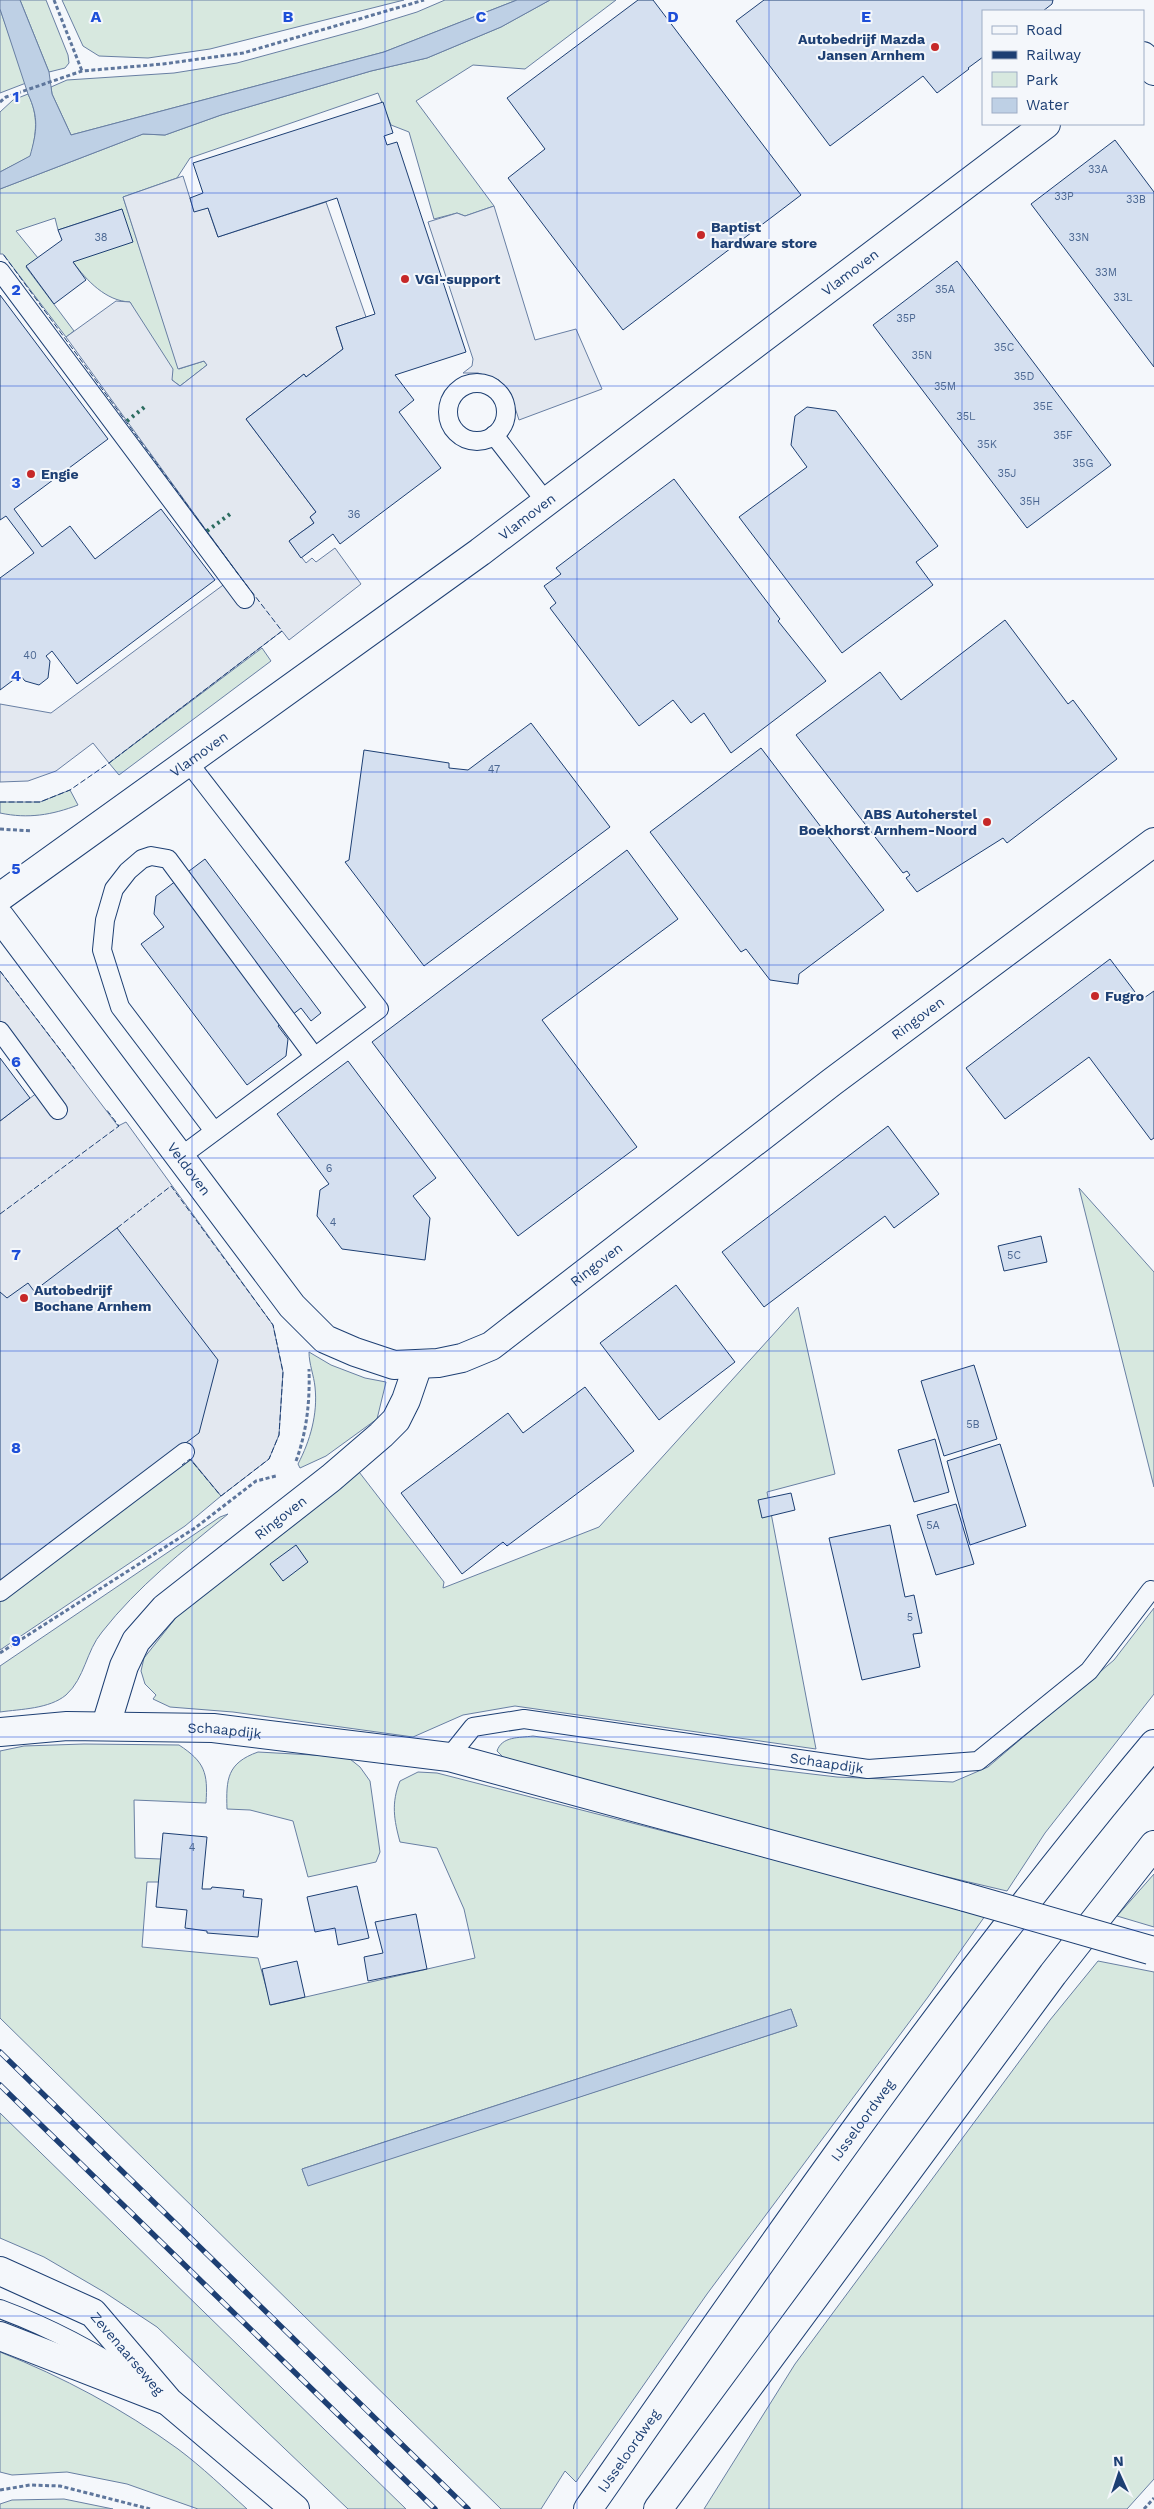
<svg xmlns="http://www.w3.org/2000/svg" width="1154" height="2509" font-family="'Work Sans',sans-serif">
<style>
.green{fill:#d7e8df;stroke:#687fa3;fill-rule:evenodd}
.parking{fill:#e3e8f0;stroke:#687fa3}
.water{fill:#bed0e5;stroke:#687fa3}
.building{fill:#d5e0f0;stroke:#1d3f73}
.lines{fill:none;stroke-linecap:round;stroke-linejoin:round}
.service-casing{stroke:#1d3f73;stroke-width:20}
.minor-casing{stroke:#1d3f73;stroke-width:30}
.primary-casing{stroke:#1d3f73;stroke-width:30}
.trunk-casing{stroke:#1d3f73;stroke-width:30}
.path{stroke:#5e769c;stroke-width:3;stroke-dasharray:4 2.5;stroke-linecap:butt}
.service{stroke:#f4f7fb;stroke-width:18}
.minor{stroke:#f4f7fb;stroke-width:28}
.primary{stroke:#f4f7fb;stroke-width:28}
.trunk{stroke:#f4f7fb;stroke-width:28}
.rail-casing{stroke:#1d3f73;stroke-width:5.5}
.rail{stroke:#f4f7fb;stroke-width:4;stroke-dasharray:11;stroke-linecap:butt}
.minor-bridge-casing{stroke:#1d3f73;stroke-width:30;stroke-linecap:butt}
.minor-bridge{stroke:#f4f7fb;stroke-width:28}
.hedge{stroke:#2c6c60;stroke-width:4;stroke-dasharray:2.5 4;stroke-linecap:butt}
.fence{stroke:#1d3f73;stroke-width:1;stroke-dasharray:6 2.5;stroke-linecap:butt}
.grid{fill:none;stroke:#1d4ed8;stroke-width:1;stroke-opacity:0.55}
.poi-dot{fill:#c62828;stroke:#f4f7fb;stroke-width:2}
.labels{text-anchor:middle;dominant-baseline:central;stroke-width:4;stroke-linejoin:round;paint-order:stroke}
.number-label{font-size:11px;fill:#4b6792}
.poi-label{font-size:14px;font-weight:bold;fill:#1d3f73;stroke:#f4f7fb;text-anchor:start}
.street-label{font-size:14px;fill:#1d3f73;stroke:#f4f7fb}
.grid-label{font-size:16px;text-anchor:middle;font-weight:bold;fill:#1d4ed8;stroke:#f4f7fb;stroke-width:4;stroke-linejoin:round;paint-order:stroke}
</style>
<rect width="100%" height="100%" fill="#f4f7fb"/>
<path class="green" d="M20,0h26l22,55 1,8 -4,5 -16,4z
M62,0h342l-194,49 -62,9 -49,-2 -16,-10z
M445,0h72l-133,52 -313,83 -19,-41 -1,-7 16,-7 107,-7 63,-10 125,-34 55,-17z
M550,0h66l-91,69 -52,-4 -57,36 78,105 -29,10 -8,-3 -23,6 -25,-87 -18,-7 -13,-32 -188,65 -13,20 -54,19 56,172 25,-8 3,4 -27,21 -8,-6 -42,-78c-24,-1 -43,-21 -57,-40l49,-53 -64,21 -3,-12 -39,13 22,27 -12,9 48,64 -8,6 -63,-83h-3v-65l143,-55 22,1 56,-20 150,-44 56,-13 74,-31z
M0,9l26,74 -26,10z
M28,94c11,22 8,39 3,62l-31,16v-60l13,-12z
M262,648l9,13 -152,114 -10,-12z
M70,790l8,15c-26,10 -50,14 -78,8v-11h40z
M1079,1188l75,84v215z
M798,1307l37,167 -68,18 49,257 -301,-43 -52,9 -50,22 -180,-25 -63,-5 -17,-8 3,-4 -11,-11 -4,-13 3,-13 34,-43 178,-147 88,114 -1,6 156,-61z
M309,1352l22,13 34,13 21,4 -9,37 -51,37 -26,12 -2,-4c12,-23 20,-50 17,-77 -1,-11 -6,-23 -6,-35z
M190,1459l31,37 -36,30 -185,124v-49z
M228,1514c-45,37 -90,72 -126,118 -16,19 -17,46 -36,63 -17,14 -45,14 -66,17v-46l220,-149z
M1154,1608v86l-109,139 -38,58 -174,-41 -328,-91 -8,-8c5,-15 22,-13 36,-15l202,29 102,12 116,5 35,-15 126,-107z
M84,1744l95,1c26,17 29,28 27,58l-72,-3 1,58 26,1 -2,23h-12l-5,65 116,11 13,47 204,-47 -11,-49 -27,-61 -37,-6c-6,-22 -9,-39 0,-61l18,-9 19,1 402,103 146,40 -57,81 -221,297 -131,188 -11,-11 -24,38h-40l-501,-491v-267l24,-5zM791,2009l6,17 -489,159 -6,-16z
M258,1752l73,4 19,3 10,8 10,14 10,71 -4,10 -68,15 -15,-56 -43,-11 -23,-1c-1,-30 0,-46 31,-57z
M1154,1874v53l-37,-11z
M1098,1961l56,11v507l-27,30h-423l91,-145 255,-344z
M0,2113l406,396h-58l-191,-182 -53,-35 -60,-35 -44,-19z
M0,2352c63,25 123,57 178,97 24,18 47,40 69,60h-49l-71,-25 -60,-12 -55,3 -12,-3z
M64,2499l49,10h-113v-5l12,-4z"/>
<path class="parking" d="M183,176l11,35 14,-3 10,29 108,-35 40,115 -30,10 7,22 -37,28 -2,-3 -58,45 70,93 -6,5 4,6 -25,18 17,22 6,-5 4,4 19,-14 26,36 -72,56 -7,-9 -173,132 -16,-20 -37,28 -28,10 -28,1v-78l51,9 187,-139 -172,-237 50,-36 14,1 43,67 -1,11 8,6 27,-21 -3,-4 -26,8 -55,-172z
M494,206l41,134 41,-11 26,60 -83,31 -9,-28 -11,-12 -21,-7h-15l9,-7 1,-7 -45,-137 29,-9 8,3z
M0,971l118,155 8,-4 147,203 10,47 -4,63 -10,24 -48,37 -36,-44 -185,131v-462l46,-35 -46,-62z"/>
<path class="water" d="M0,0h20l29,72 3,22 19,41 313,-83 133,-52h33l-49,27 -74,31 -56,13 -150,44 -56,20 -22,-1 -143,55v-17l30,-16c7,-25 9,-38 -2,-62l-28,-85z
M791,2009l6,17 -489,160 -6,-17z"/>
<path class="building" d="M638,0h15l148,195 -178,135 -115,-152 37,-29 -38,-51z
M764,0h289l-1,4 -9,7h-60v46l-15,11 1,1 -32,24 -14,-17 -93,70 -94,-125z
M383,102l10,31 -9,3 3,9 10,-3 69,210 -71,23 19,25 -15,12 42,56 -101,76 -7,-10 -32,24 -12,-17 25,-18 -4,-6 6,-5 -70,-93 58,-45 2,3 37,-28 -7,-22 39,-13 -38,-116 -119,39 -10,-29 -14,4 -4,-14 13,-5 -10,-30z
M1115,140l39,52v175l-123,-163z
M122,209l11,33 -60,20 13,18 -32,24 -28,-38 36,-26 -4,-10z
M957,261l154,204 -84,63 -154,-203z
M0,295l108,144 -94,70 28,38 28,-21 25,33 66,-50 54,71 -138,104 -25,-33 -6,5 4,5 -2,17 -9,7 -14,-4 -5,-6 -20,15v-112l34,-25 -28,-37 -6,4z
M807,407l29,4 102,135 -22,16 17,23 -91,68 -103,-136 68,-50 -16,-22 4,-29z
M674,479l106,140 -2,2 48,60 -95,72 -27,-40 -13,10 -18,-23 -34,26 -89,-118 6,-5 -12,-17 17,-12 -5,-6z
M1005,620l63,84 5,-4 44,59 -110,84 -4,-5 -86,54 -11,-14 4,-3 -3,-4 -4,2 -107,-138 84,-63 21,28z
M531,723l79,104 -186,139 -79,-104 4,-2 15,-110 85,13v5l19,2z
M761,748l123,162 -85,64 -1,10 -28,-4 -24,-31 -5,3 -91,-120z
M627,850l51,69 -136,101 95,127 -119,89 -146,-194z
M205,859l116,154 -10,8 -10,-13 -23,18 10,13 -2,17 -39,29 -106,-141 23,-17 -10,-13 2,-18z
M1110,959l31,41 13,-9v147l-3,2 -62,-83 -84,62 -39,-51z
M0,1058l30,40 -30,23z
M348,1061l88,117 -23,18 17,22 -5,42 -83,-11 -25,-33 3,-26 9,-6 -52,-70z
M888,1126l51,68 -45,34 -9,-12 -121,91 -42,-55z
M117,1228l101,132 -19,73 -199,150v-291l7,6 21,-15 6,8z
M1041,1236l6,26 -43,9 -6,-25z
M676,1285l59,77 -76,58 -59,-77z
M974,1365l23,74 -53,17 -23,-75z
M585,1387l49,64 -127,95 -4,-4 -41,32 -61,-81 107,-80 15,20z
M935,1439l14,53 -35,10 -16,-52z
M1000,1444l26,82 -56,19 -23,-84z
M791,1493l4,17 -33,8 -4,-18z
M956,1504l18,60 -38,11 -19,-60z
M890,1525l15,72 9,-2 8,38 -9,1 7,33 -58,13 -33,-142z
M296,1545l12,17 -25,19 -13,-17z
M163,1833l44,4 -5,52h9l1,-2 32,3 -1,7 19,2 -4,38 -51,-4v-2l-22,-3 2,-18 -31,-3z
M357,1886l12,52 -31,7 -3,-17 -20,4 -8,-35z
M416,1914l11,55 -59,12 -4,-24 19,-4 -8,-31z
M297,1961l8,36 -35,8 -8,-36z"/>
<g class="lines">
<defs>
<g id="service">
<path d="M0,271l245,328"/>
<circle cx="477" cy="412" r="29"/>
<path d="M494,435l52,67"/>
<path d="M0,1031l58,79"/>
<path d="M214,1131l-94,-124 -18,-57 3,-30 9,-31 14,-18 14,-12 9,-3 17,3 146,197"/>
<path d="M180,1157l199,-148 -191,-247"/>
<path d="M0,1592l185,-140"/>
<path id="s1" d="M449,1757l24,-30 51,-8 344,50 110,-8 111,-90 62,-81"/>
<path d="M0,2309c51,19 95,42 140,73"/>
</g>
<g id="minor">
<path d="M1143,56l11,15"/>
<path id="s2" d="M0,897l480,-345 566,-428"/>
<path id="s3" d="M0,917l292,389 33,33 30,13 39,13 44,-2 24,-5 29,-12 341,-264 322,-240"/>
<path id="s4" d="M106,1725l18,-59 12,-25 29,-33 166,-130 50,-43 15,-15 10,-20 12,-35"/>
<path id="s5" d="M0,1732l67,-6 146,2 236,29 516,140"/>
</g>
<g id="primary">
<path id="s6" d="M0,2271l93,42 76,89 126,107"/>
<path d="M0,2336l165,64"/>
</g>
<g id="trunk">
<path id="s7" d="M588,2509c181,-260 362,-522 566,-765"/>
<path d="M658,2509l395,-535 101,-129"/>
</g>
</defs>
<use href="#service" class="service-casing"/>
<use href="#minor" class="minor-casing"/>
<use href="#primary" class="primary-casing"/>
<use href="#trunk" class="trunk-casing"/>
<path class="path" d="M54,0l28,71
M0,102l6,-5 76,-26 81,-7 80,-11 181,-53
M0,829l32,2
M296,1461c11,-30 14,-60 13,-92
M0,1653l195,-125 61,-47 20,-5
M0,2490l30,-5 30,1 90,23
M1144,2509l10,-11"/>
<use href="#service" class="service"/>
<use href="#minor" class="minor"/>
<use href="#primary" class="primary"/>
<use href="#trunk" class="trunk"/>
<defs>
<path id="rail" d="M0,2052l468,457
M0,2085l435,424"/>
</defs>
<use href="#rail" class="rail-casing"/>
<use href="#rail" class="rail"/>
<defs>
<path id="minor-bridge" d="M965,1897l185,53"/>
</defs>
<use href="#minor-bridge" class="minor-bridge-casing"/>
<use href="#minor-bridge" class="minor-bridge"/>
<path class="hedge" d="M127,421l20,-16
M207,531l23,-17"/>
<path class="fence" d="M0,802h40l30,-12 39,-27 173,-132 -44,-57 -235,-320
M0,971l75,98
M0,1214l119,-88 -13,-17
M117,1228l54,-42 102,139 10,47 -4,63 -10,24 -48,37 -31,-37 -8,6"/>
</g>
<path class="grid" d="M192,0v2509M385,0v2509M577,0v2509M769,0v2509M962,0v2509M0,193h1154M0,386h1154M0,579h1154M0,772h1154M0,965h1154M0,1158h1154M0,1351h1154M0,1544h1154M0,1737h1154M0,1930h1154M0,2123h1154M0,2316h1154"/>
<g class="poi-dot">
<circle cx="935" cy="47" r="5"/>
<circle cx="701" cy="235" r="5"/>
<circle cx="405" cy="279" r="5"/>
<circle cx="31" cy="474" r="5"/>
<circle cx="987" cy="822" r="5"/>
<circle cx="1095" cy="996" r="5"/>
<circle cx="24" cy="1298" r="5"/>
</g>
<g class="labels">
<g class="number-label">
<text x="1098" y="169">33A</text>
<text x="1064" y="196">33P</text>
<text x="1136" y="199">33B</text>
<text x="101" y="237">38</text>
<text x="1079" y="237">33N</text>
<text x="1106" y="272">33M</text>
<text x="945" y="289">35A</text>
<text x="1123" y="297">33L</text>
<text x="906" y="318">35P</text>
<text x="1004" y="347">35C</text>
<text x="922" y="355">35N</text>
<text x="1024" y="376">35D</text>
<text x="945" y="386">35M</text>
<text x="1043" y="406">35E</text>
<text x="966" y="416">35L</text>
<text x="1063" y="435">35F</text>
<text x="987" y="444">35K</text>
<text x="1083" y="463">35G</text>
<text x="1007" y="473">35J</text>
<text x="1030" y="501">35H</text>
<text x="354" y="514">36</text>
<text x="30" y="655">40</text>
<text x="494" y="769">47</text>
<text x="329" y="1168">6</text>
<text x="333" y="1222">4</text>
<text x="1014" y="1255">5C</text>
<text x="973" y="1424">5B</text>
<text x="933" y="1525">5A</text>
<text x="910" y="1617">5</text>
<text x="192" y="1847">4</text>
</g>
<g class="poi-label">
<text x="925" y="39" text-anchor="end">Autobedrijf Mazda<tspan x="925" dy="16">Jansen Arnhem</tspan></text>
<text x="711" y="227">Baptist<tspan x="711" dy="16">hardware store</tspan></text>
<text x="415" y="279">VGI-support</text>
<text x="41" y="474">Engie</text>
<text x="977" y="814" text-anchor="end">ABS Autoherstel<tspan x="977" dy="16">Boekhorst Arnhem-Noord</tspan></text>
<text x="1105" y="996">Fugro</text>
<text x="34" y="1290">Autobedrijf<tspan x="34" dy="16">Bochane Arnhem</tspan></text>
</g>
<g class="street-label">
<text stroke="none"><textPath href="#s2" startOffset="1055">Vlamoven</textPath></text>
<text stroke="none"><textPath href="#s2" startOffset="650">Vlamoven</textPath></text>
<text stroke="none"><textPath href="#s2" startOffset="245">Vlamoven</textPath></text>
<text stroke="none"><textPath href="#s3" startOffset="1245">Ringoven</textPath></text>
<text stroke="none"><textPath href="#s3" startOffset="315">Veldoven</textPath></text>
<text stroke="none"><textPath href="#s3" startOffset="840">Ringoven</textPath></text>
<text stroke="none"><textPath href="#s4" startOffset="280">Ringoven</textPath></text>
<text stroke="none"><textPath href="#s5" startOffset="225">Schaapdijk</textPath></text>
<text stroke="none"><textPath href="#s1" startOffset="396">Schaapdijk</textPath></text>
<text stroke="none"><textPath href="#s7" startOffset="476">IJsseloordweg</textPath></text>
<text stroke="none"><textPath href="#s6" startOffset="155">Zevenaarseweg</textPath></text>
<text stroke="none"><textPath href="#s7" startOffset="71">IJsseloordweg</textPath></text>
</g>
</g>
<g class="grid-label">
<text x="96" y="22">A</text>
<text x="288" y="22">B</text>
<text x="481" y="22">C</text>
<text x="673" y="22">D</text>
<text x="866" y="22">E</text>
<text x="16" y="102">1</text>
<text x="16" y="295">2</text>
<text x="16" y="488">3</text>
<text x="16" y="681">4</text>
<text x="16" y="874">5</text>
<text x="16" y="1067">6</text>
<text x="16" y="1260">7</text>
<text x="16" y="1453">8</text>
<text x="16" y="1646">9</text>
</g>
<rect x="982" y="10" width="162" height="115" fill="#f4f7fb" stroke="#9eadc5"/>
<rect x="992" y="26" width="25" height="8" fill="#f4f7fb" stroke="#9eadc5"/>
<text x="1026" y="35" font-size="15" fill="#1d3f73">Road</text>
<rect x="992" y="51" width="25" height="8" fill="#1d3f73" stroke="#9eadc5"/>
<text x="1026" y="60" font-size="15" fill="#1d3f73">Railway</text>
<rect x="992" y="72" width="25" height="15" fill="#d7e8df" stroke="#9eadc5"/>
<text x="1026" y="85" font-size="15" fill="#1d3f73">Park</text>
<rect x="992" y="98" width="25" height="15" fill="#bed0e5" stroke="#9eadc5"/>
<text x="1026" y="110" font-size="15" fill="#1d3f73">Water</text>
<g transform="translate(1119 2474) rotate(357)" stroke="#f4f7fb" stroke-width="4" paint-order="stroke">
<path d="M0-4L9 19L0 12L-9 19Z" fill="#1d3f73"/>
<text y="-8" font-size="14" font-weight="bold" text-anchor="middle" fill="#1d3f73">N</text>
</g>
</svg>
